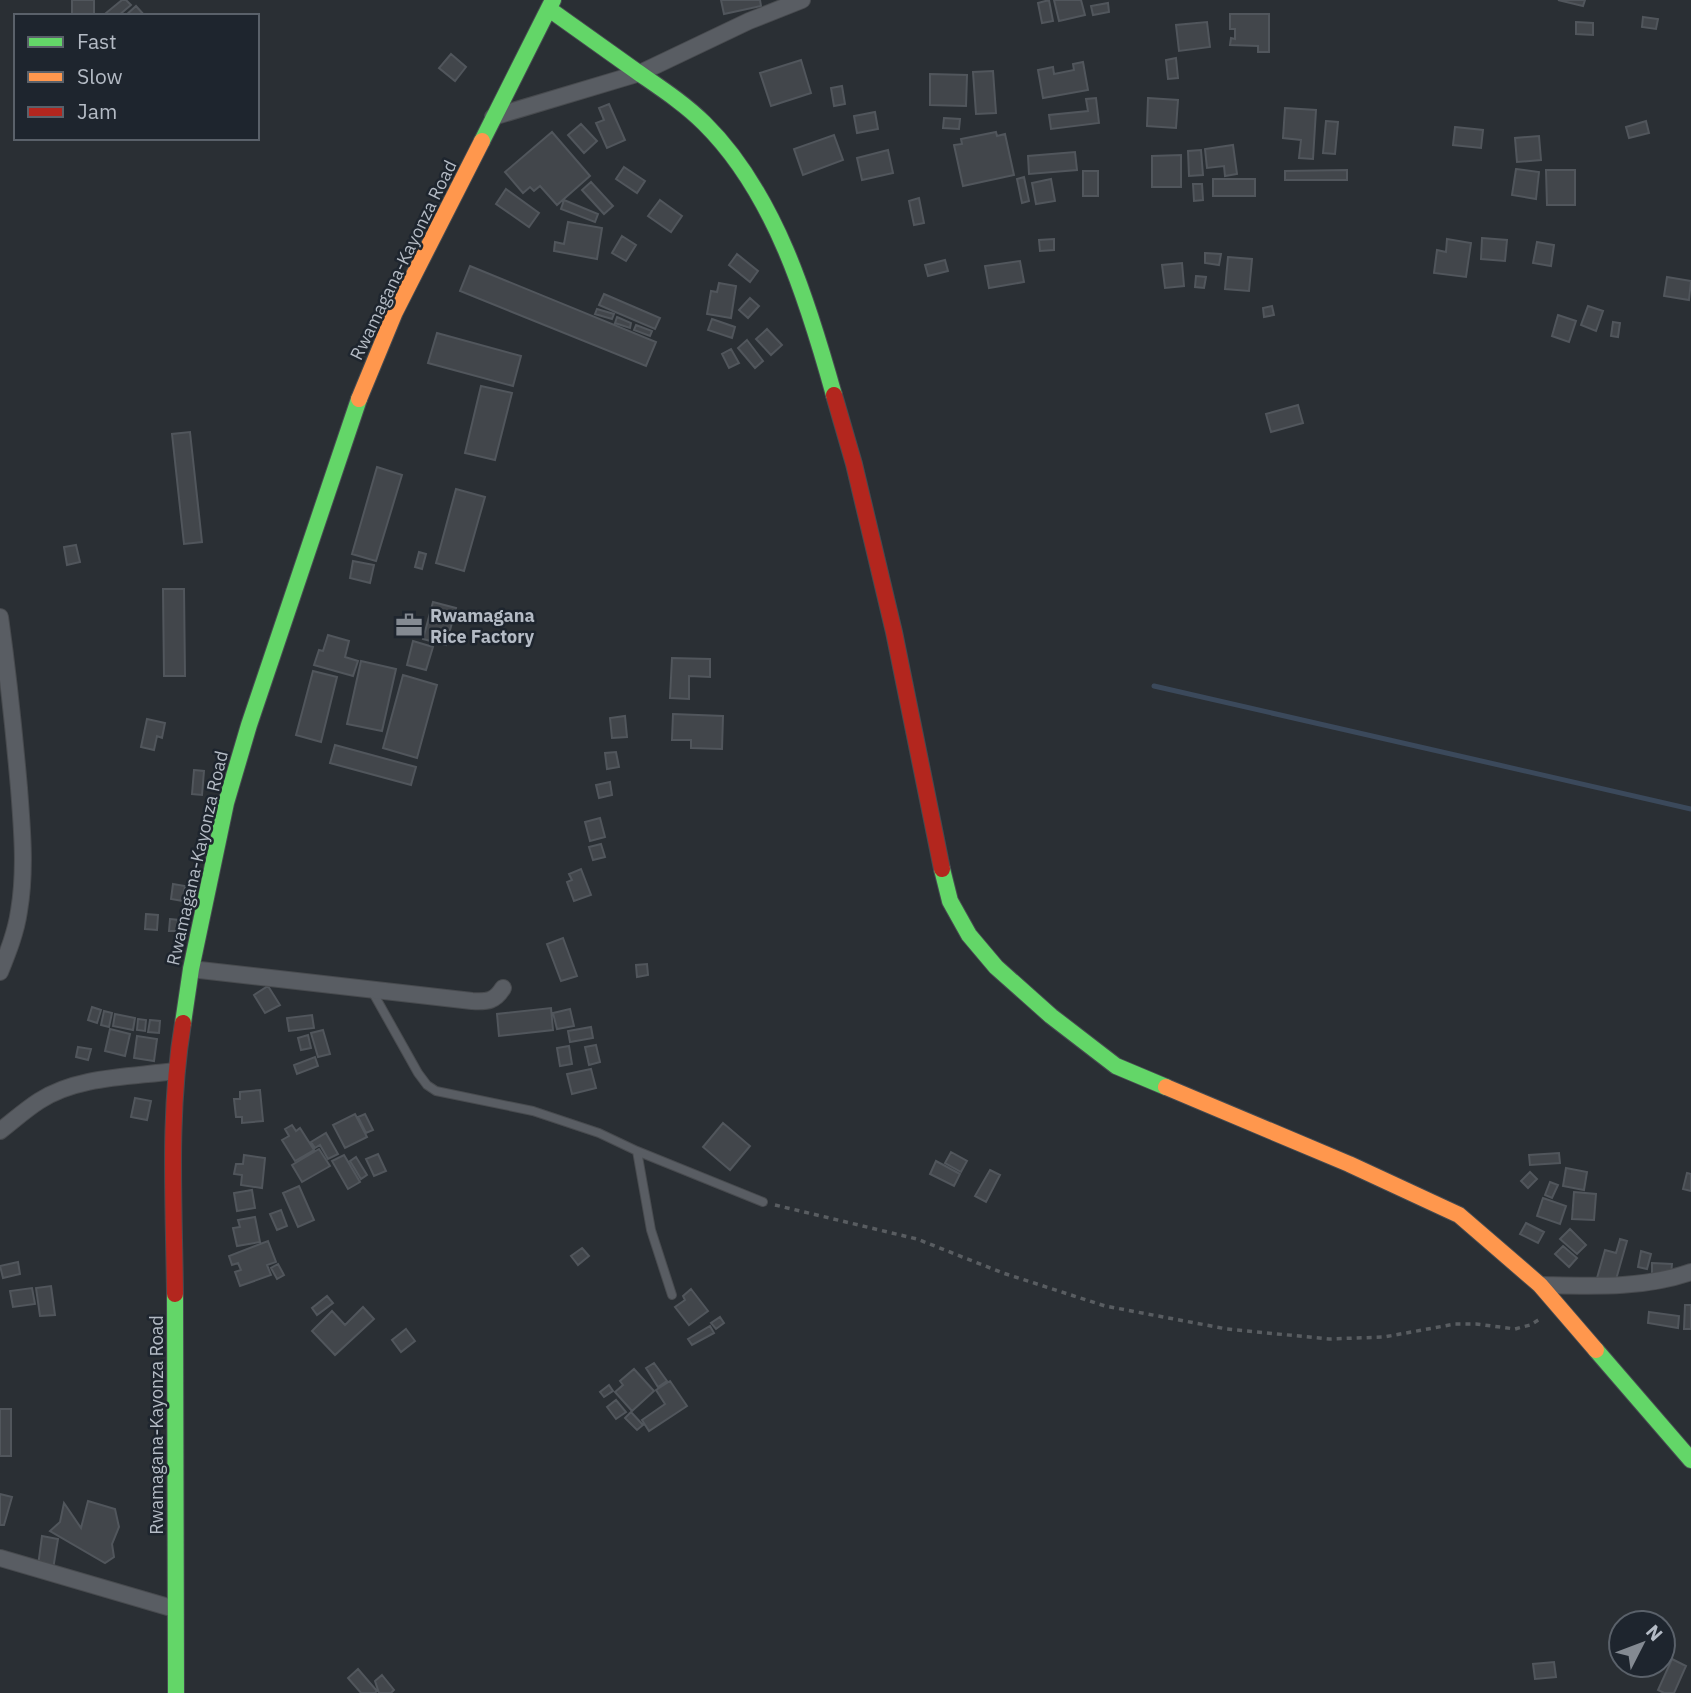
<svg xmlns="http://www.w3.org/2000/svg" width="1691" height="1693" font-family="'IBM Plex Sans',sans-serif">
<style>
.lines{fill:none;stroke-linecap:round;stroke-linejoin:round}
.stream{stroke:#3b495b;stroke-width:5}
.building{fill:#42464b;stroke:#51565c;stroke-width:2}
.lane-casing{stroke:#484b4f;stroke-width:10}
.street-casing{stroke:#484b4f;stroke-width:18}
.fast-casing{stroke:#464b50;stroke-width:18}
.slow-casing{stroke:#464b50;stroke-width:18}
.jam-casing{stroke:#464b50;stroke-width:18}
.path{stroke:#595d61;stroke-width:3.5;stroke-dasharray:5 5;stroke-linecap:butt}
.lane{stroke:#595d63;stroke-width:8}
.street{stroke:#595d63;stroke-width:16}
.fast{stroke:#63d668;stroke-width:16}
.slow{stroke:#ff974d;stroke-width:16}
.jam{stroke:#b3261e;stroke-width:16}
.labels{text-anchor:middle;dominant-baseline:central;stroke-width:5;stroke-linejoin:round;paint-order:stroke}
.street-label{font-size:18px;fill:#b4bbc5;stroke:#1e252e}
.poi-label{font-size:18px;font-weight:bold;fill:#b4bbc5;stroke:#1e252e;text-anchor:start}
</style>
<rect width="100%" height="100%" fill="#2a2f34"/>
<g class="lines">
<path class="stream" d="M1154,686l537,123"/>
</g>
<path class="building" d="M72,0h22v14h-22z
M122,0h4l5,5 -13,11h-9l-3,-3z
M721,0h39l1,6 -37,8z
M1049,0l4,21 -11,2 -4,-20z
M1054,0h27l4,15 -26,6z
M1558,0h27l-2,6z
M1108,3l1,9 -16,3 -2,-9z
M136,6l9,10h-20z
M1230,14h39v38h-11v-6l-28,-1 1,-7 4,1v-10h-5z
M1643,17l15,2 -2,10 -14,-2z
M1207,22l3,25 -31,4 -3,-26z
M1576,22l17,1v12l-17,-1z
M451,54l15,13 -11,14 -16,-13z
M1176,58l2,20 -10,1 -2,-19z
M801,60l10,33 -40,13 -11,-33z
M1083,62l5,28 -45,8 -5,-28 15,-3 1,7 20,-4 -1,-6z
M993,71l3,42 -20,1 -3,-42z
M930,74l37,1 -1,31 -36,-1z
M842,86l3,18 -11,2 -3,-18z
M1096,98l3,25 -48,6 -2,-14 39,-4 -2,-12z
M1148,98l30,2 -2,28 -29,-2z
M609,104l16,36 -18,8 -11,-25 8,-3 -5,-12z
M1285,108l31,2 -3,49 -14,-1 2,-18 -18,-2z
M875,112l3,17 -21,4 -3,-17z
M944,118l16,1 -1,10 -16,-1z
M1326,121l12,1 -3,32 -12,-1z
M1646,121l3,12 -20,5 -3,-11z
M581,124l16,17 -13,12 -16,-18z
M1455,127l28,3 -2,18 -28,-3z
M552,132l38,44 -33,29 -17,-19 -6,5 -4,-4 -7,6 -18,-21z
M996,132l1,4 8,-2 9,41 -51,11 -9,-41 8,-1 -1,-5z
M834,135l9,25 -40,15 -9,-26z
M1539,136l2,24 -24,2 -2,-24z
M1233,145l4,29 -12,2 -1,-10 -17,2 -2,-19z
M888,150l5,23 -31,7 -5,-22z
M1201,150l2,25 -14,1 -1,-25z
M1075,152l2,18 -48,4 -1,-18z
M1181,155v32h-29v-31z
M624,167l21,14 -8,12 -21,-14z
M1516,169l23,3 -3,27 -24,-4z
M1347,170v10h-62v-9z
M1546,170h29v35h-28z
M1083,171h15v25h-15z
M1024,177l5,24 -7,2 -5,-24z
M1051,179l4,22 -19,3 -4,-21z
M1213,179h42v17h-42z
M591,182l22,24 -9,8 -22,-24z
M1193,184h9l1,16 -9,1z
M506,189l33,24 -10,14 -33,-23z
M919,198l5,25 -10,2 -5,-24z
M564,200l34,14 -3,8 -34,-13z
M660,200l22,16 -11,16 -23,-16z
M568,222l34,6 -5,31 -43,-8 1,-9 9,2z
M622,236l14,9 -10,16 -14,-8z
M1482,238l25,2 -2,21 -24,-2z
M1054,239v11l-14,1 -1,-11z
M1447,239l24,4 -5,34 -32,-4 3,-23 9,2z
M1537,242l17,3 -3,21 -18,-3z
M1205,253l16,1 -2,11 -14,-2z
M737,254l21,17 -8,11 -21,-17z
M1228,257l24,2 -3,32 -24,-2z
M945,260l3,11 -20,5 -3,-11z
M1020,261l4,21 -35,6 -4,-22z
M1182,263l2,23 -19,2 -3,-23z
M470,266l186,76 -10,24 -186,-75z
M1196,276l10,1 -2,11 -9,-1z
M1667,277l24,4 -2,19 -25,-4z
M719,283l17,3 -5,32 -24,-4 4,-23 6,1z
M604,294l56,24 -5,11 -56,-24z
M750,298l9,8 -11,12 -9,-8z
M1272,306l2,9 -10,2 -1,-9z
M1588,306l15,5 -7,20 -15,-6z
M597,309l17,5 -2,5 -17,-5z
M1558,315l18,6 -7,21 -17,-6z
M617,317l14,6 -1,5 -15,-5z
M712,319l23,8 -3,11 -24,-8z
M1613,322l7,1 -2,14 -7,-1z
M636,325l16,6 -2,5 -16,-6z
M767,329l15,16 -11,10 -15,-16z
M437,333l84,23 -8,30 -85,-23z
M747,340l16,21 -8,7 -17,-20z
M731,349l8,14 -10,5 -7,-14z
M481,386l31,7 -17,67 -30,-7z
M1298,405l5,18 -32,9 -5,-18z
M190,432l12,110 -18,2 -12,-110z
M377,467l25,8 -26,86 -24,-7z
M456,489l29,8 -21,74 -28,-8z
M76,545l4,17 -13,3 -3,-18z
M419,552l7,2 -4,15 -7,-2z
M353,561l21,4 -4,18 -20,-5z
M163,589h21l1,87h-21z
M433,602l23,6 -10,37 -23,-6z
M328,635l21,6 -4,16 13,4 -5,15 -39,-11 5,-15 4,1z
M413,641l20,6 -7,23 -19,-5z
M672,658l38,1v18l-21,-1v23l-19,-1z
M361,661l35,8 -14,62 -35,-7z
M313,671l24,6 -16,65 -25,-7z
M403,675l34,10 -20,73 -34,-10z
M673,714l50,2 -1,33 -31,-1v-8h-19z
M625,716l2,21 -15,1 -2,-20z
M147,719l18,4 -3,15 -5,-2 -3,14 -13,-3z
M335,745l81,22 -5,18 -81,-22z
M616,752l3,15 -12,2 -2,-16z
M194,770l10,1 -2,24 -10,-1z
M610,782l2,13 -13,3 -3,-13z
M600,818l5,19 -15,4 -5,-19z
M601,844l4,13 -12,3 -4,-13z
M581,869l10,26 -17,6 -7,-19 5,-2 -3,-6z
M173,884l12,2 -2,15 -12,-2z
M146,914l12,1 -1,15 -12,-1z
M170,919l9,1 -1,11h-9z
M563,938l14,38 -16,5 -14,-37z
M647,964l1,11 -11,2 -1,-12z
M268,986l12,19 -15,8 -11,-18z
M92,1007l9,3 -4,13 -9,-3z
M551,1008l2,22 -54,6 -2,-22z
M570,1009l4,17 -17,3 -4,-16z
M104,1011l8,2 -3,14 -8,-2z
M115,1014l20,4 -2,12 -20,-4z
M312,1015l2,13 -25,3 -2,-13z
M138,1019l8,1 -1,11 -8,-1z
M150,1020l10,1 -1,12 -11,-1z
M591,1027l2,11 -23,4 -2,-11z
M110,1029l20,5 -5,22 -20,-5z
M323,1030l7,24 -12,3 -7,-24z
M308,1035l3,13 -10,2 -3,-12z
M137,1036l20,3 -3,22 -20,-3z
M596,1045l4,17 -11,3 -4,-18z
M569,1046l3,18 -12,2 -3,-18z
M78,1047l13,2 -3,11 -12,-3z
M315,1057l3,9 -21,8 -3,-9z
M591,1069l5,19 -24,6 -5,-20z
M260,1090l3,31 -21,2v-6h-6l-2,-18h6v-7z
M135,1098l16,3 -4,19 -16,-3z
M355,1114l12,23 -22,11 -12,-23z
M365,1114l8,16 -7,3 -8,-16z
M723,1123l27,23 -20,24 -27,-23z
M292,1125l4,6 4,-3 14,22 -19,11 -13,-21 7,-4 -4,-7z
M326,1133l12,21 -10,5 -8,-14 -5,3 -4,-6z
M319,1149l11,17 -28,16 -10,-17z
M951,1152l16,9 -6,11 -16,-9z
M1559,1153l1,10 -30,2 -1,-10z
M378,1154l8,17 -12,5 -8,-17z
M244,1155l21,3 -3,30 -21,-3 1,-10 -8,-1 2,-10h7z
M344,1155l16,27 -12,7 -16,-28z
M356,1157l11,18 -6,4 -11,-18z
M936,1161l24,13 -6,12 -24,-12z
M1566,1168l21,4 -3,18 -21,-4z
M990,1170l10,5 -14,27 -11,-6z
M1530,1172l7,7 -9,9 -7,-7z
M1687,1173l4,1v17l-8,-2z
M1550,1182l8,3 -6,13 -7,-3z
M299,1186l15,34 -16,7 -15,-34z
M252,1190l3,18 -18,3 -3,-18z
M1574,1192l22,2 -2,26 -22,-1z
M1543,1198l23,8 -6,18 -23,-8z
M281,1210l6,16 -10,4 -7,-16z
M255,1217l5,25 -23,4 -4,-18 7,-1 -2,-7z
M1526,1223l18,9 -6,11 -18,-9z
M1570,1229l16,16 -9,9 -17,-15z
M1620,1239l7,2 -12,42 -18,-5 8,-28 11,3z
M268,1241l8,21 -9,3 4,10 -31,11 -5,-14 6,-2 -3,-7 -6,2 -3,-9z
M1563,1246l14,12 -8,9 -14,-13z
M582,1248l7,8 -11,9 -7,-9z
M1641,1251l10,3 -4,15 -9,-2z
M18,1262l2,12 -17,4 -3,-12z
M1652,1263l20,1 -1,11 -19,-1z
M278,1264l6,11 -7,4 -6,-11z
M51,1286l4,29 -15,1 -4,-28z
M32,1288l3,16 -22,3 -3,-16z
M691,1289l17,22 -19,14 -14,-18 10,-7 -2,-4z
M327,1296l6,7 -16,12 -5,-7z
M1685,1305h6v24h-7z
M363,1307l11,12 -39,36 -23,-24 20,-20 13,14z
M1649,1312l30,4 -1,12 -30,-5z
M720,1317l4,6 -8,6 -5,-6z
M710,1326l4,7 -22,12 -4,-6z
M406,1329l9,12 -14,11 -9,-12z
M654,1363l13,18 -9,6 -12,-19z
M634,1369l20,22 -22,20 -17,-19 8,-7 -3,-4z
M670,1381l17,25 -38,25 -7,-11 23,-16 -9,-14z
M609,1385l4,6 -9,6 -4,-5z
M616,1400l10,12 -10,7 -9,-12z
M0,1409h11v47h-11z
M631,1412l12,13 -6,5 -12,-12z
M0,1494l12,3 -8,28h-4z
M88,1501l27,8 4,18 -7,17 2,13 -9,6 -55,-32 10,-9 4,-19 17,25z
M42,1536l16,3 -5,30 -15,-3z
M1672,1659l14,7 -12,27h-10l-6,-3z
M1554,1662l2,15 -21,2 -2,-15z
M358,1669l19,22 -2,2h-14l-13,-15z
M382,1675l12,15 -3,3h-12l-4,-12z"/>
<g class="lines">
<defs>
<path id="lane" d="M372,991l46,82 9,12 9,6 97,20 66,22 38,18 126,51
M637,1151l14,79 21,65"/>
<path id="street" d="M493,117l147,-44 109,-52 53,-21
M0,617c8,57 14,114 19,171 3,40 7,82 0,123 -3,21 -11,41 -19,61
M191,969l281,32c16,1 23,0 31,-13
M0,1131c13,-10 25,-21 39,-30 38,-25 92,-24 136,-30
M1540,1285c50,1 103,4 151,-13
M0,1558l175,51"/>
<path id="fast" d="M549,9c29,21 58,41 87,62 23,16 48,32 68,52 71,70 104,179 130,272
M482,141l71,-141
M942,869l8,32 19,34 27,32 55,49 65,50 50,21
M183,1023l8,-54 35,-166 23,-78 110,-326
M175,1294l1,399
M1596,1350l95,110"/>
<path id="slow" d="M359,399l36,-87 87,-171
M1166,1087l183,77 110,51 81,70 56,65"/>
<path id="jam" d="M834,395l20,69 40,168 48,237
M175,1294c-1,-91 -7,-181 8,-271"/>
</defs>
<use href="#lane" class="lane-casing"/>
<use href="#street" class="street-casing"/>
<use href="#fast" class="fast-casing"/>
<use href="#slow" class="slow-casing"/>
<use href="#jam" class="jam-casing"/>
<path class="path" d="M775,1205l142,34 86,34 102,33 122,23 102,10 55,-2 71,-13h21l39,5 15,-4 10,-6"/>
<use href="#lane" class="lane"/>
<use href="#street" class="street"/>
<use href="#fast" class="fast"/>
<use href="#slow" class="slow"/>
<use href="#jam" class="jam"/>
</g>
<defs>
<symbol id="office-bare" viewBox="-9 -9 18 18"><path d="M-6-3h4V-5.5h4V-3h4V5H-6ZM-1-4.5V-3h2v-1.5ZM-6 0V1H6V0Z" fill="#848a92" stroke="#1e252e" stroke-width="2.5" paint-order="stroke"/></symbol>
</defs>
<g fill-rule="evenodd">
<use href="#office-bare" x="390" y="606" width="38" height="38"/>
</g>
<g class="labels">
<g class="street-label">
<text transform="translate(403 260) rotate(-64)">Rwamagana-Kayonza Road</text>
<text transform="translate(197 858) rotate(-77)">Rwamagana-Kayonza Road</text>
<text transform="translate(156 1425) rotate(-90)">Rwamagana-Kayonza Road</text>
</g>
<g class="poi-label">
<text x="430" y="615">Rwamagana<tspan x="430" dy="21">Rice Factory</tspan></text>
</g>
</g>
<rect x="14" y="14" width="245" height="126" fill="#1e252e" stroke="#5a616a" stroke-width="2"/>
<rect x="28" y="37" width="35" height="10" fill="#63d668" stroke="#5a616a" stroke-width="2"/>
<text x="77" y="49" font-size="21" fill="#b4bbc5">Fast</text>
<rect x="28" y="72" width="35" height="10" fill="#ff974d" stroke="#5a616a" stroke-width="2"/>
<text x="77" y="84" font-size="21" fill="#b4bbc5">Slow</text>
<rect x="28" y="107" width="35" height="10" fill="#b3261e" stroke="#5a616a" stroke-width="2"/>
<text x="77" y="119" font-size="21" fill="#b4bbc5">Jam</text>
<g transform="translate(1642 1644) rotate(48)"><circle r="33" fill="#1e252e" stroke="#5a616a" stroke-width="2"/>
<path d="M0-5L12 26L0 18L-12 26Z" fill="#848a92"/>
<text y="-10" font-size="19" font-weight="bold" text-anchor="middle" fill="#b4bbc5">N</text>
</g>
</svg>
